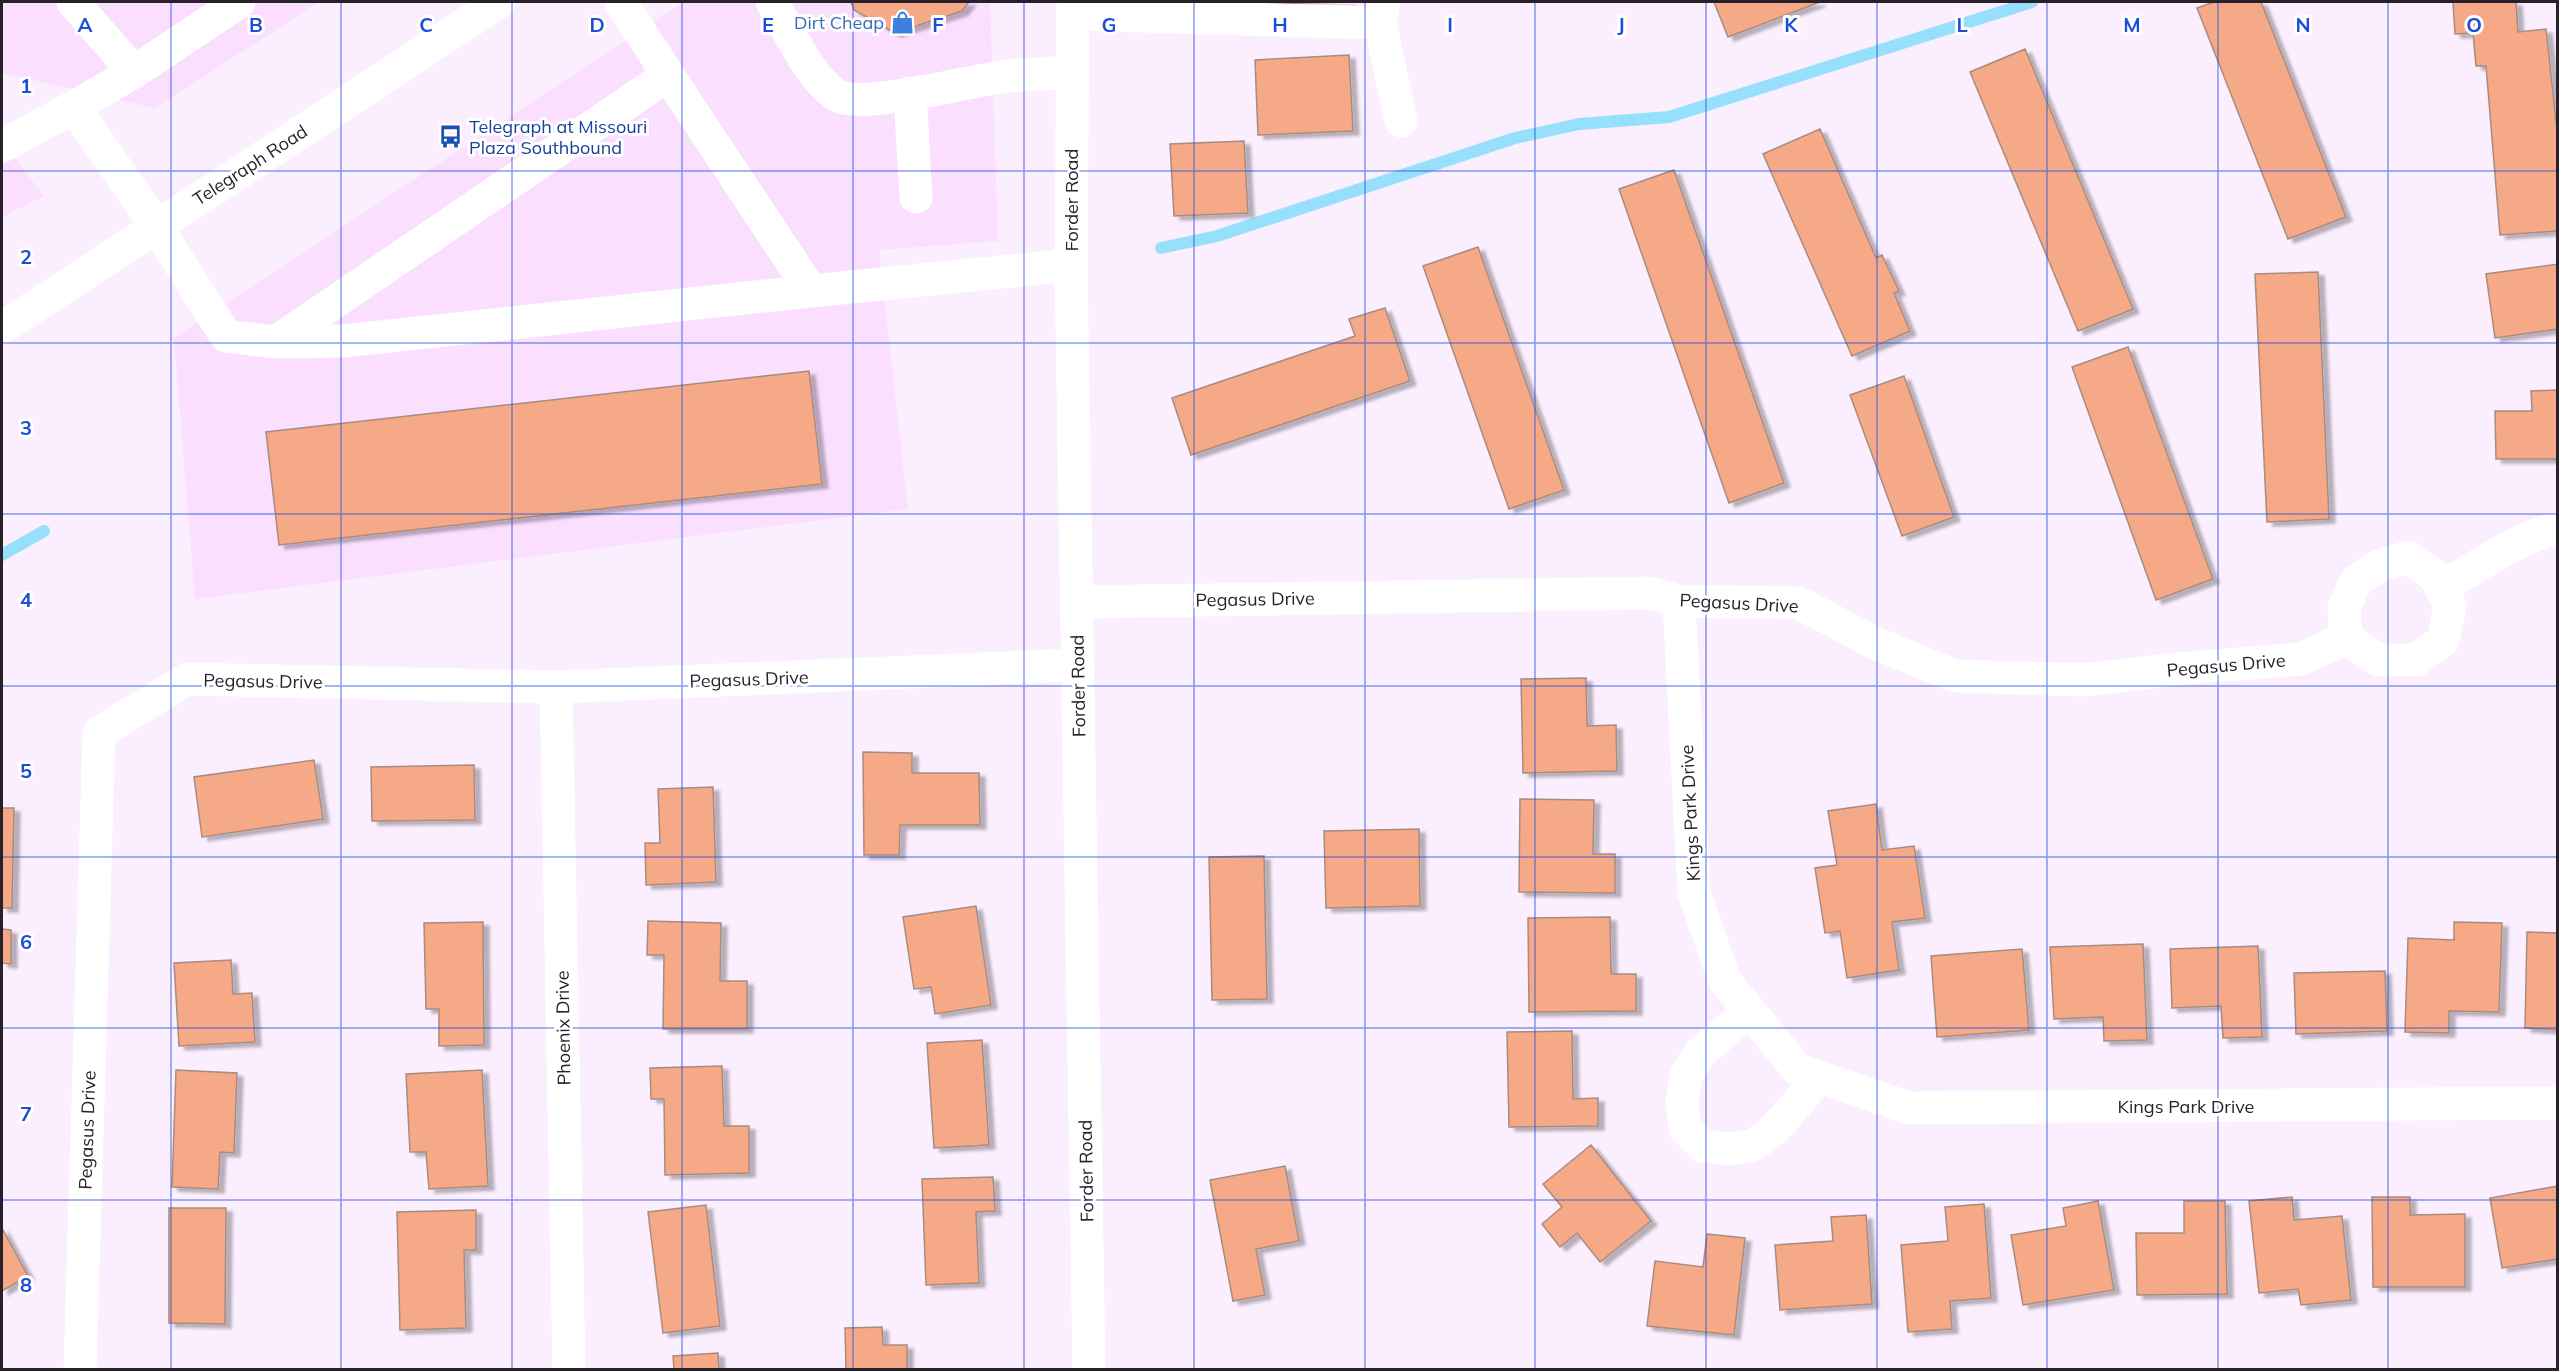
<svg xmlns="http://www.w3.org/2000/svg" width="2559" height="1371" font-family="Mulish,sans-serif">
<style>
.built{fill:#fadfff}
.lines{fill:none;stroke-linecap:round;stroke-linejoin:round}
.stream{stroke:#97e0fb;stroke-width:12}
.building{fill:#f5a986;stroke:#a98c7f;stroke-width:1.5;filter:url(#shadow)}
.minor{stroke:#fff;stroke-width:33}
.major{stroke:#fff;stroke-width:33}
.grid{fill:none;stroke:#1d4ed8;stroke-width:1.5;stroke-opacity:0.55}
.labels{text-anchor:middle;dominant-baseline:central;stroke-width:6;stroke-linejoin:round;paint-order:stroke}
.shop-label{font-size:18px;fill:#366cbe;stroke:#fff;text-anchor:end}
.transit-label{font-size:18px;fill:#164399;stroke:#fff;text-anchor:start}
.street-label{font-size:18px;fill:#28212a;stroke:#fff}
.grid-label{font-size:20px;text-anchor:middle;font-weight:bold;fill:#1d4ed8;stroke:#fff;stroke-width:6;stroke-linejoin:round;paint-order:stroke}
</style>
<defs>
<filter id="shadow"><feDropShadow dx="6" dy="4" stdDeviation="1.5" flood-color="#0004"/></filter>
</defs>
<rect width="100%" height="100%" fill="#fbeefe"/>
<path class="built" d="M2,2h317l-164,106 -153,-35z
M684,2h306l8,239 -119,9 29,259 -713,90 -21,-261z
M2,142l42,54 -42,21z"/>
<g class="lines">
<path class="stream" d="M1161,248l56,-12 298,-98 64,-14 90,-7 363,-115
M2,555l42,-24"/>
</g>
<path class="building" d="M851,2h118l-7,9 -67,22 -41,-23z
M1255,2h95l-95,2z
M1714,2h106l-92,35z
M2214,2h47l85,215 -58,22 -91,-231z
M2453,2h63l2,30 28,-3 12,111v91l-58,4 -14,-169h-10l-3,-33 -18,1z
M2025,49l108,260 -55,22 -108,-259z
M1349,55l4,76 -95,4 -3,-75z
M1820,129l56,129 6,-3 17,36 -5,2 16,38 -58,25 -89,-202z
M1244,141l4,72 -74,3 -4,-72z
M1674,170l110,313 -55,20 -110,-314z
M1478,247l86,243 -55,19 -86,-243z
M2558,264v65l-63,9 -9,-64z
M2318,272l11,247 -62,3 -12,-248z
M1385,308l25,73 -219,74 -19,-57 183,-62 -6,-17z
M2128,347l85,232 -57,21 -84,-233z
M809,371l13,113 -543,61 -13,-113z
M1904,376l50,141 -52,19 -52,-141z
M2558,390v69h-62l-1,-48h37l-1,-20z
M1586,678l1,48 29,-1 1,46 -94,2 -2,-94z
M863,752l49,1v20h67l1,52h-80l-1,30h-35z
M314,760l9,59 -121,18 -8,-60z
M474,765l1,55 -103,1 -1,-54z
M713,787l3,95 -70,3 -1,-42h15l-2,-54z
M1520,799l74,1 -1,54h22v39l-96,-1z
M1876,804l6,46 32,-4 11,72 -33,4 7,48 -52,8 -7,-47 -15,2 -10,-65 22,-3 -9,-54z
M2,808h12l-2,100h-10z
M1419,829l1,77 -94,2 -2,-77z
M1264,856l3,143 -55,1 -3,-143z
M976,906l15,99 -56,9 -4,-27 -17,2 -11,-72z
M1610,917l1,57h25v37l-107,1 -1,-94z
M648,921l73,2 -1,58h27v48h-84l1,-74h-17z
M483,922l1,123 -45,1v-37h-13l-2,-86z
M2454,922l48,1 -3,89 -50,-1v22l-44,-1 3,-94 46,2z
M2,929l9,1v34l-9,-1z
M2527,932l31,1v97l-33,-2z
M2143,944l4,96 -43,1 -1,-24 -49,2 -4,-72z
M2258,946l4,91 -39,1 -2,-32 -49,2 -2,-59z
M2022,949l7,81 -92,7 -6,-81z
M231,960l2,34 19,-1 3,49 -76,4 -5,-83z
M2385,971l2,60 -91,3 -2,-61z
M1572,1031l1,68 25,-1v28l-89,1 -2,-95z
M982,1040l7,105 -55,3 -7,-105z
M722,1066l2,60h25v47l-84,2 -1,-76h-13l-1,-31z
M176,1070l61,3 -3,80 -14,-1 -2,37 -46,-2z
M482,1070l6,116 -59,3 -3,-37h-16l-4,-78z
M1591,1145l60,76 -51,41 -23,-29 -17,14 -18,-23 20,-17 -19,-23z
M1285,1166l14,75 -43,8 9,46 -32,6 -23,-121z
M993,1177l2,34 -19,1 3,71 -53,2 -4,-106z
M2558,1186v73l-56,9 -12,-70z
M2292,1197l2,23 48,-4 9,84 -50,5 -3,-16 -39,4 -10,-92z
M2372,1197h38v18l55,-1v73h-92z
M2098,1201l16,89 -91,15 -12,-70 55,-9 -3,-18z
M2184,1201h41l2,93 -90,1 -1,-62h48z
M1984,1204l7,94 -41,3 2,28 -44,3 -7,-87 47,-4 -3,-34z
M706,1205l14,121 -57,7 -15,-121z
M169,1208h57l-1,116 -56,-1z
M476,1210v40h-12l2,78 -66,2 -3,-118z
M1866,1215l6,89 -92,6 -5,-65 58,-4 -2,-24z
M2,1228l26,48 -26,15z
M1707,1234l38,4 -11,97 -87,-9 8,-65 48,6z
M882,1327l1,18h24v25h-61l-1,-42z
M718,1353l1,17h-45l-1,-14z"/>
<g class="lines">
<path class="minor" d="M73,2l61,70
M239,2l-105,70 -60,35 82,119 70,110 50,6 392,-267 -47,-73
M772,2c16,26 40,83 69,95 27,10 121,-14 154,-19 25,-4 51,-4 77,-6
M1073,14l307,9 4,-21
M1380,23l21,98
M668,75l143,216 260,-26
M910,93l6,104
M2,146l72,-39
M276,342l67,-1 468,-50
M2441,588c28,-16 86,-57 117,-58
M1679,601l15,292 31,88 73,89 111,38 649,-5
M1076,602l575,-9 28,8 120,2 76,40 80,33 130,4 91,-11 125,-10 45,-21 32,22h38l27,-20 7,-34 -15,-30 -27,-19 -29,9 -23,15 -12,27 2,30
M556,687l13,683
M1749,1011l-49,42 -14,23 -4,26 3,26 18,18c15,2 31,4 46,0 20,-5 56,-52 70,-69
M80,1370l19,-637 88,-54 369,8 522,-22"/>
<path class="major" d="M1073,2l-2,263 18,1105
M2,328l497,-326"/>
</g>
<path class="grid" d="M171,2v1368M341,2v1368M512,2v1368M682,2v1368M853,2v1368M1024,2v1368M1194,2v1368M1365,2v1368M1535,2v1368M1706,2v1368M1877,2v1368M2047,2v1368M2218,2v1368M2388,2v1368M2,171h2556M2,343h2556M2,514h2556M2,686h2556M2,857h2556M2,1028h2556M2,1200h2556"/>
<defs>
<symbol id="shop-bare" viewBox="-9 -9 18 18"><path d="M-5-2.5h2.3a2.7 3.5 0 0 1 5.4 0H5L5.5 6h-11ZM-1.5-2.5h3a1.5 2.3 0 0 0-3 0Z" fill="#3f7fe0" stroke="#fff" stroke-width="2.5" paint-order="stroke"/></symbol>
<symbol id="bus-bare" viewBox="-9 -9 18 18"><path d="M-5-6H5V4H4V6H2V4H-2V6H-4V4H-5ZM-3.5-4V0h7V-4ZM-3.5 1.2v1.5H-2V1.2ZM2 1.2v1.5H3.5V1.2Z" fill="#1a4fb4" stroke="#fff" stroke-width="2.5" paint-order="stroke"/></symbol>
</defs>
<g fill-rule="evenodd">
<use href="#shop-bare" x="886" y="6" width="33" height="33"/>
<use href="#bus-bare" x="434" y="120" width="33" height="33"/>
</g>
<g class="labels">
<g class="shop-label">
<text x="884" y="22">Dirt Cheap</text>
</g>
<g class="transit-label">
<text x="469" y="126">Telegraph at Missouri<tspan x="469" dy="21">Plaza Southbound</tspan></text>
</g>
<g class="street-label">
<text transform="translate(250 165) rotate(-33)">Telegraph Road</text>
<text transform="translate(1071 200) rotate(-90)">Forder Road</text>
<text transform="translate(1255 599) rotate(-1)">Pegasus Drive</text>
<text transform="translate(1739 603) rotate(3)">Pegasus Drive</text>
<text transform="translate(2226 665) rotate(-5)">Pegasus Drive</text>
<text transform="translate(749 679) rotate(-2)">Pegasus Drive</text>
<text transform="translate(263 681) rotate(1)">Pegasus Drive</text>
<text transform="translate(1078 686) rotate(-91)">Forder Road</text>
<text transform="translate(1690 813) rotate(-93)">Kings Park Drive</text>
<text transform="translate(563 1028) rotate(-91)">Phoenix Drive</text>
<text x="2186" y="1106">Kings Park Drive</text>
<text transform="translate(87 1130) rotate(-88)">Pegasus Drive</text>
<text transform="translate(1086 1171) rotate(-91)">Forder Road</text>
</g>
</g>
<g class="grid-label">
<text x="85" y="32">A</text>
<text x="256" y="32">B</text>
<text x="426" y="32">C</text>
<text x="597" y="32">D</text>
<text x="768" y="32">E</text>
<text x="938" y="32">F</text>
<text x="1109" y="32">G</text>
<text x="1280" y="32">H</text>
<text x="1450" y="32">I</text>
<text x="1621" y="32">J</text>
<text x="1791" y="32">K</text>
<text x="1962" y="32">L</text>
<text x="2132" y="32">M</text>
<text x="2303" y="32">N</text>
<text x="2474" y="32">O</text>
<text x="26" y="93">1</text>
<text x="26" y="264">2</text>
<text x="26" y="435">3</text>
<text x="26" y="607">4</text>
<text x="26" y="778">5</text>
<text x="26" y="949">6</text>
<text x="26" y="1121">7</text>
<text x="26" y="1292">8</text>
</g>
<rect width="2559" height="1371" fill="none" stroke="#28212a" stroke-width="6"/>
</svg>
